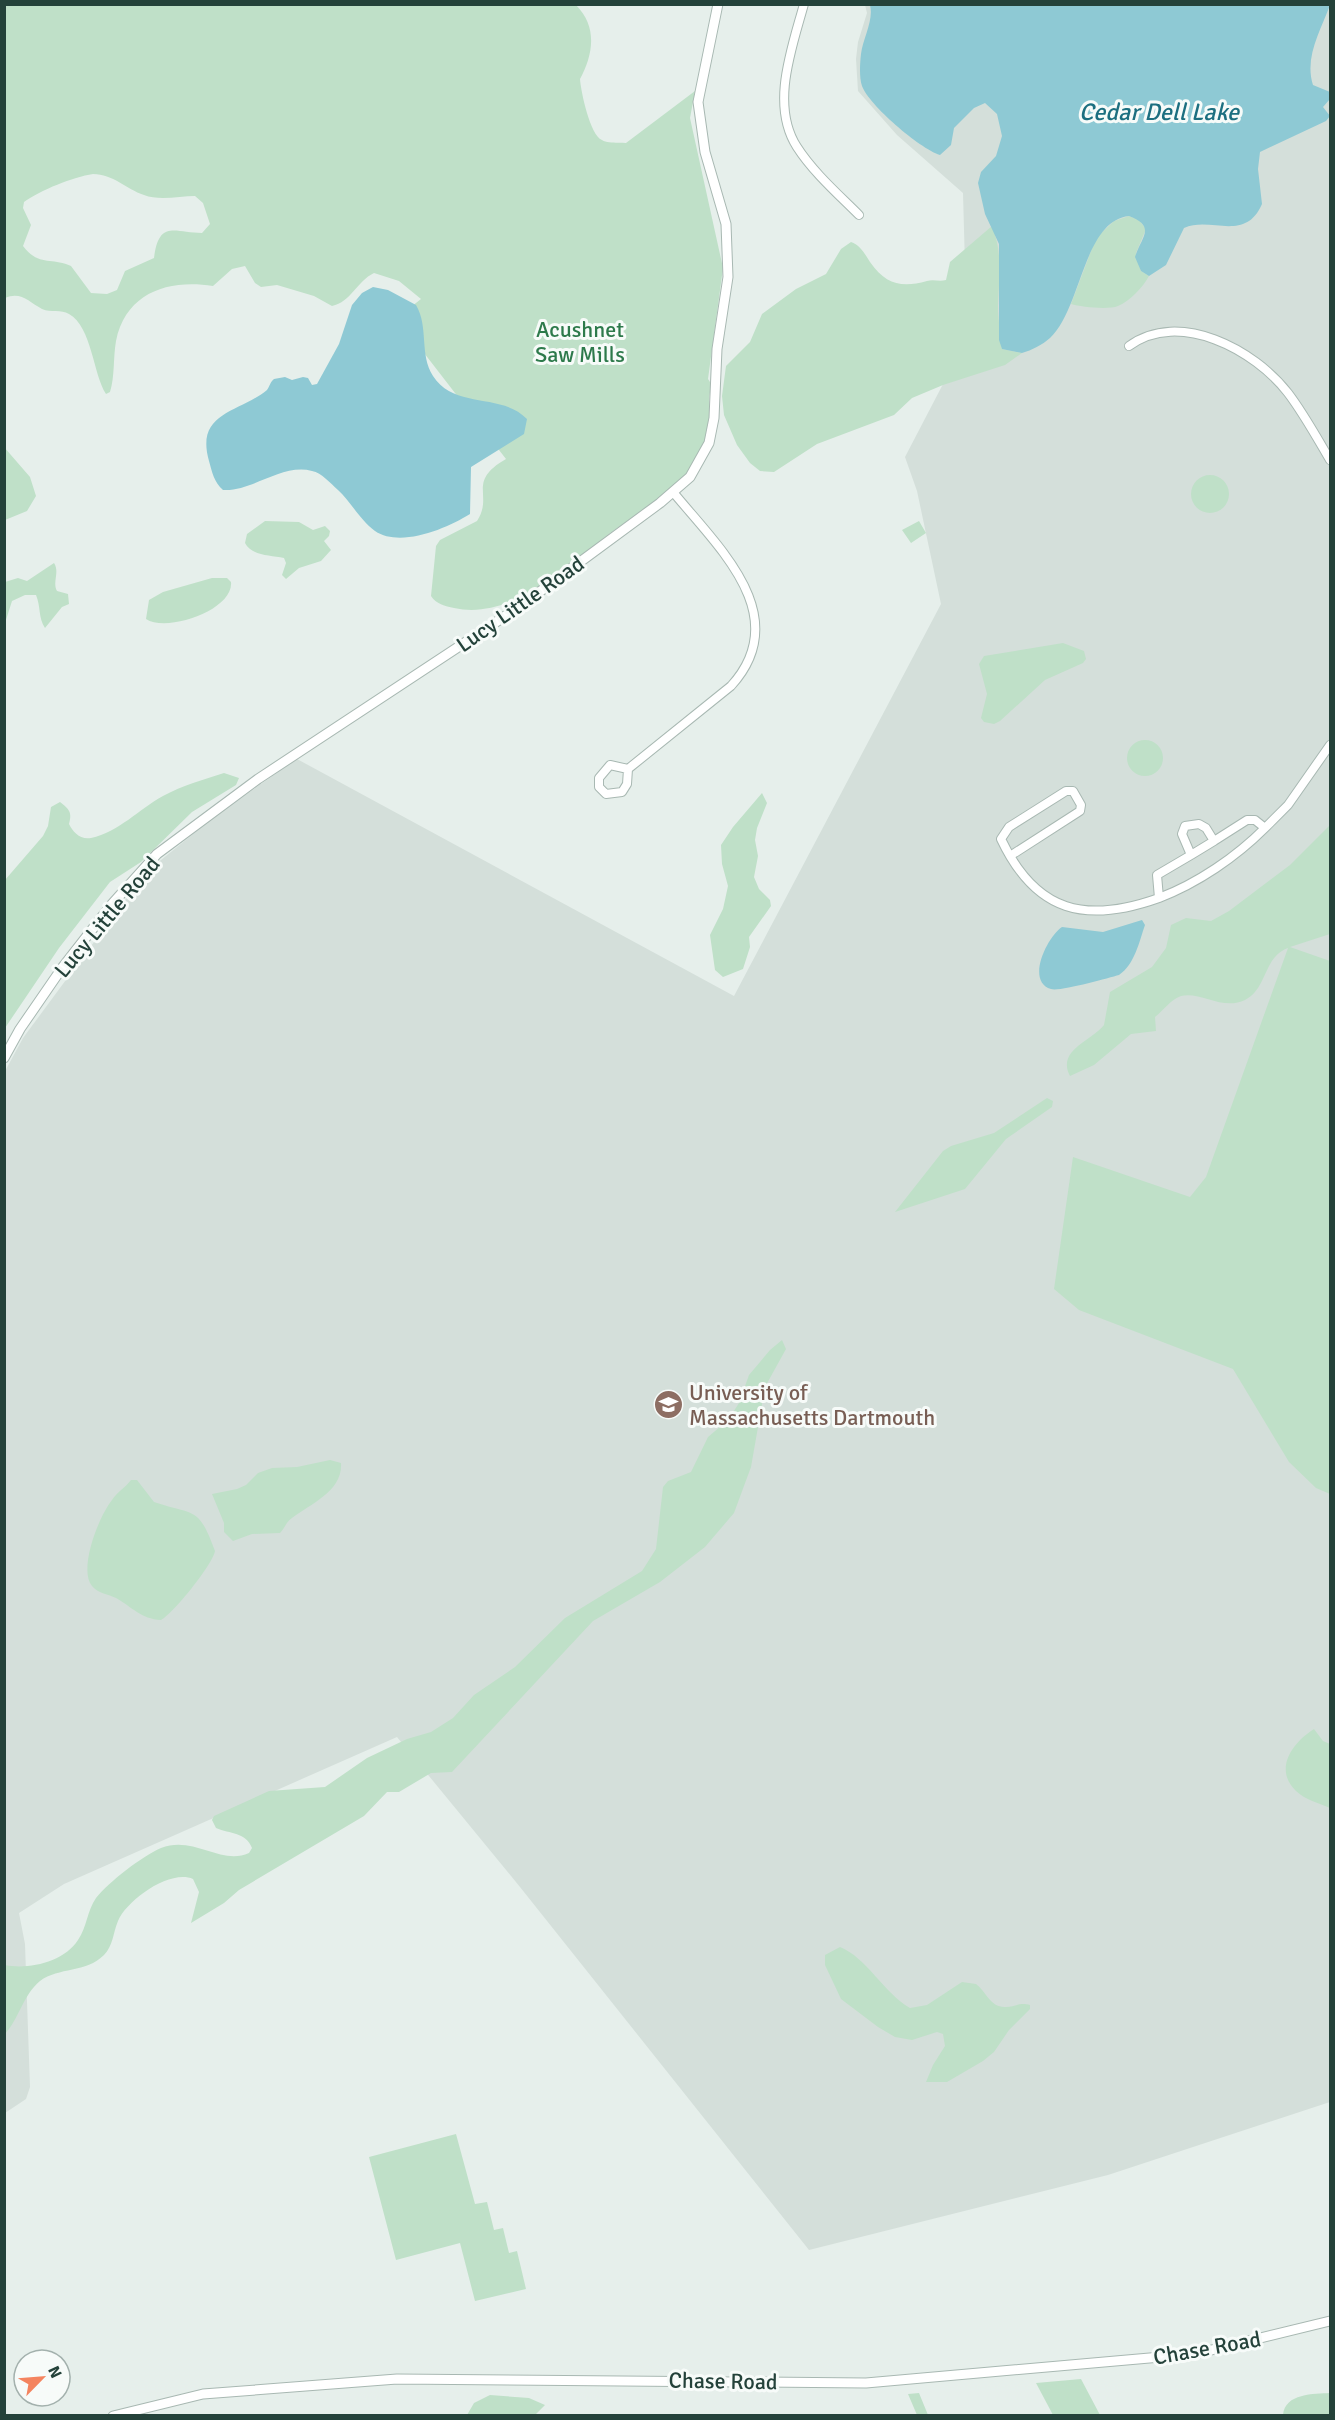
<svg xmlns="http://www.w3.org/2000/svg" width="1335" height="2420" font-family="Signika,sans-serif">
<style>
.built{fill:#d4dfda}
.green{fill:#bfe0c8;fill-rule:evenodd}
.water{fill:#8ec9d4}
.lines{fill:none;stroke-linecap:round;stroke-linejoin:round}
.minor-casing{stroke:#a8b8b2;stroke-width:10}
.tertiary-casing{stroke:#a8b8b2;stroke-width:11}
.minor{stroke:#fff;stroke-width:8}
.tertiary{stroke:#fff;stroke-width:9}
.labels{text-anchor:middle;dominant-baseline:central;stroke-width:6;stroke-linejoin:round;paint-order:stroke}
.park-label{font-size:22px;fill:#2d7a4b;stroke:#f7fbf9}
.street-label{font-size:22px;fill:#24423a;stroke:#f7fbf9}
.education-label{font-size:22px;fill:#785e54;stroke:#f7fbf9;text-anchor:start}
.water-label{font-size:24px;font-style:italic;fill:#1c6f80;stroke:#f7fbf9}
</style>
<rect width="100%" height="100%" fill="#e6efeb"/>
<path class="built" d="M865,5h465v2097l-222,73 -299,75 -289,-363 -123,-150 -333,147 -45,29 6,31 5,143 -4,12 -21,14 -1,-1040 19,-35 122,-165 74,-60 78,-54 437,237 207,-392 -24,-113 -12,-34 62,-119 -4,-145 -66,-58 -39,-44 -2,-32 2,-17 9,-29z"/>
<path class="green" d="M4,5h572c22,22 17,50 4,74 1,13 10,56 22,61 6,4 17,2 24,3l69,-52 -5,27 33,150 -15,111c6,7 1,12 1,21 2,17 0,42 -8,59 -12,26 -68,57 -92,75 -41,31 -97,87 -155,74 -9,-2 -18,-4 -23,-12l5,-50 4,-6 37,-19c17,-26 -11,-39 29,-62l-109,-141 24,-19 -22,-18 -25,-8c-17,8 -23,29 -42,33l-18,-10 -37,-11 -16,2 -6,-4 -10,-17 -13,3 -19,17c-44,-7 -87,6 -97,55 -3,17 -1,35 -6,51l-4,2c-13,-20 -14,-67 -37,-80 -8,-5 -18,-1 -27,-5 -13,-7 -21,-18 -37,-11zM93,174c20,0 33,15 51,21 15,6 36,1 51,1l8,7 7,21 -8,9c-27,0 -43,-14 -48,25l-29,13 -8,19 -10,4 -16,-1 -20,-27c-19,-9 -32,1 -48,-20l8,-21 -8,-17 1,-6c17,-12 49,-25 69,-28z
M1129,216l10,4 7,9 -10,24 5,18 8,5c-6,11 -19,25 -31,30 -10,4 -37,1 -47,-2l25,-66 18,-17z
M992,226c11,27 7,51 6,80 0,14 3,29 4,43l20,4 -17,12 -62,20 -31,13 -18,17 -77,29 -43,28 -14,-1 -10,-8 -13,-18 -13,-30 -2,-19 4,-30 24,-24 12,-28 34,-25 30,-15 15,-25 10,-7c9,3 14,12 19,20 16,23 32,26 57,19 7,-2 12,1 19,-1l4,-18z
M4,447l26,30 6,19 -9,15 -22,9z
M1191 494a19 19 0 1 1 38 0a19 19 0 1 1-38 0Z
M265,521l34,1 14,8 12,-4 5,5 -1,5 -5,5 7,9 -10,11 -22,7 -13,11 -4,-4 4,-12 -2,-5c-14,-3 -32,-2 -39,-15l2,-9z
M919,521l7,12 -15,10 -9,-13z
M54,563c6,9 -2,19 3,28l11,3 1,10 -7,3 -17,21c-7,-11 -4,-21 -9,-33h-11l-13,6 -7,22v-41l13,-4 9,3z
M212,578h15l4,4c3,28 -64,51 -85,37l3,-19 14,-8z
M1063,643l21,8 2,8 -3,4 -38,17 -45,41 -6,3 -10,-2 -3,-4 6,-24 -8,-30 5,-8z
M1127 758a18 18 0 1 1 36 0a18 18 0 1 1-36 0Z
M224,773l15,5 -3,7 -44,27 -51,50 -31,20 -51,66 -54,80v-148l38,-44 5,-10 3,-19 9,-5c10,8 12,10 9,22 4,8 11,16 22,14 28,-6 48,-29 72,-42 20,-11 40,-16 61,-23z
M762,793l5,10 -10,25 -2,12 3,16 -4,21 5,12 11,11 1,6 -22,31 1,10 -7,22 -20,8 -8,-7 -5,-35 13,-26 5,-23 -6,-22 -1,-19 12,-18z
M1330,825v109l-40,13 40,14v533l-14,-6 -27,-26 -56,-93 -154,-59 -25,-21 19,-132 117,40 16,-20 82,-229c-25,9 -20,40 -43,52 -22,11 -45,-9 -64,-4 -11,4 -17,14 -26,21l1,14 -25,3 -37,31 -24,11c-14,-26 23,-36 34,-51l6,-33 42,-25 14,-19 5,-23 15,-7 25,3 18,-10 61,-46z
M1047,1098l6,3 -1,6 -46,32 -41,50 -70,23 48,-61 8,-5 43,-13z
M782,1340l4,9 -21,38 -14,80 -17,46 -29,34 -45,35 -67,39 -141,151 -21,1 -32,19h-12l-23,24 -125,74 -15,13 -33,20 8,-31 -6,-13c-23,-10 -66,21 -75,42 -5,12 -5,25 -14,34 -18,18 -45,12 -64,26 -17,14 -21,38 -35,53v-69c23,5 59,-3 73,-25 9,-13 9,-29 18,-42 14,-17 45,-41 65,-50 33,-13 60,18 88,5l3,-5c-6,-16 -22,-14 -36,-20l-4,-8 2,-4 55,-25 56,-4 42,-29 40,-19 24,-7 22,-14 21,-23 41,-28 50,-49 77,-47 14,-22 7,-62 5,-6 23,-9 17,-35 20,-17 11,-17 10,-28 21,-25z
M330,1460l11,3c2,28 -31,41 -49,55 -6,4 -7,10 -12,15l-28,1 -19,7 -9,-9v-9l-12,-29 25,-5 9,-4 12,-12 14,-5 25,-1z
M131,1480h6l17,22c41,14 44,3 61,49 -2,13 -42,63 -54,69 -20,-1 -29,-13 -45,-22 -8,-4 -17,-4 -24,-12 -14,-17 7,-70 20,-86 5,-8 13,-12 19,-20z
M1314,1729l9,12 7,3v64c-11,-5 -25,-8 -34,-17 -23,-22 -3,-49 18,-62z
M840,1947c26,10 44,46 70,61l17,-3 35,-23 14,2c10,7 14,24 30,23 9,0 13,-5 24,-2v4l-21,21 -15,22 -11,9 -36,21h-21l7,-17 12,-19 -2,-12 -6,-2 -25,8 -17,-3 -17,-10 -37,-28 -16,-34v-10z
M456,2134l19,70 12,-2 7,28 9,-2 6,25 8,-2 9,38 -51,12 -15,-58 -64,17 -27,-103z
M1081,2379l19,36h-47l-17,-32z
M919,2393l9,22h-11l-9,-21z
M1330,2393v22h-47c2,-22 31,-21 47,-22z
M490,2395l39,3 16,7 -10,10h-68l7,-12z"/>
<path class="water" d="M870,5h460c-9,25 -26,52 -17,80l17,7v7l-7,8 7,9 -4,5 -66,31 -2,17 4,35c-17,39 -51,12 -78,24l-18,37 -17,11 -8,-5 -6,-14c6,-20 22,-30 -6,-41 -46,5 -47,92 -79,122 -8,7 -18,12 -28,15l-20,-4 -3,-9v-96l-14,-30 -7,-31 3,-11 15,-16 6,-20 -5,-22 -12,-11 -11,5 -20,20 -3,17 -11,10c-21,-7 -71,-50 -78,-69 -3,-9 -2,-23 -1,-32 2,-16 13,-34 9,-49z
M373,287l15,3 28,15c13,22 3,49 17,71 22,34 68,16 94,43l-3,15 -53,33 -1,47c-24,15 -70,34 -95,17 -15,-11 -24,-29 -37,-41 -8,-7 -16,-17 -26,-19 -30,-8 -60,21 -89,19 -9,-8 -11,-18 -14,-29 -14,-49 30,-48 58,-71 3,-4 3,-8 7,-11l11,-2 7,3 11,-3 5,1 4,7 5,-1 22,-40 13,-39 10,-12z
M1142,920l3,5c-6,17 -10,39 -26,50 -11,3 -60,17 -68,14 -26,-8 -3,-53 11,-62l41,5z"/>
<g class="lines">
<defs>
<path id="minor" d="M804,4c-12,44 -34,101 -7,143 16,25 41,47 62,68
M1129,346c50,-37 126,4 159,47 16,21 29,45 42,67
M628,769l-18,-4 -11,13v9l7,7 16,-2 5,-8 1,-15 103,-83c64,-70 -13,-139 -58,-194
M1265,828l23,-23 42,-60
M1010,856l70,-45 1,-6 -8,-14h-7l-57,36 -8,12c35,74 85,85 158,59l-2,-23 34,-20 -9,-21 3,-8 14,-2 7,4 8,13 -23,14
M1159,898c39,-15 77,-41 106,-70l-10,-8h-8l-33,21"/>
<path id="tertiary" d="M4,1058l16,-29 42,-61 50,-64 45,-50 101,-75 261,-172 141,-104 30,-26 19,-34 5,-25 3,-69 11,-72 -2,-53 -21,-72 -7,-50 20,-98
M113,2416l90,-22 194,-15 469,4 329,-29 135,-33"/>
</defs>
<use href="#minor" class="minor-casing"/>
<use href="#tertiary" class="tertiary-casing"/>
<use href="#minor" class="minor"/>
<use href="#tertiary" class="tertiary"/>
</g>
<defs>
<symbol id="university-disc" viewBox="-11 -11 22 22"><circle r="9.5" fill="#8d6e63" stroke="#f7fbf9"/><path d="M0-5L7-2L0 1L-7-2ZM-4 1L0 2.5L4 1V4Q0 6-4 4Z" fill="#fff"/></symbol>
</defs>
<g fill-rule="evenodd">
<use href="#university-disc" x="652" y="1388" width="33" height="33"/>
</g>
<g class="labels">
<g class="park-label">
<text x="580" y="329">Acushnet<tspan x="580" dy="25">Saw Mills</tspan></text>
</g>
<g class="street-label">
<text transform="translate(520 604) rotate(-35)">Lucy Little Road</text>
<text transform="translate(107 917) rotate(-50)">Lucy Little Road</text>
<text transform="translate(1207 2348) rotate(-10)">Chase Road</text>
<text transform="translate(723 2381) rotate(1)">Chase Road</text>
</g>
<g class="education-label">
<text x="689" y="1392">University of<tspan x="689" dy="25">Massachusetts Dartmouth</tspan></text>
</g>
<g class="water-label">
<text x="1159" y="112">Cedar Dell Lake</text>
</g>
</g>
<rect width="1335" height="2420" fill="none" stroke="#24423a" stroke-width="12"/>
<g transform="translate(42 2378) rotate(65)"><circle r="28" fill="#f7fbf9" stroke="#a3b1ad" stroke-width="1.5"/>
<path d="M0-4.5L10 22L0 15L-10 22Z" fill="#f4845f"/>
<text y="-9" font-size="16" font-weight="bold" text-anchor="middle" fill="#24423a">N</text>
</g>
</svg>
